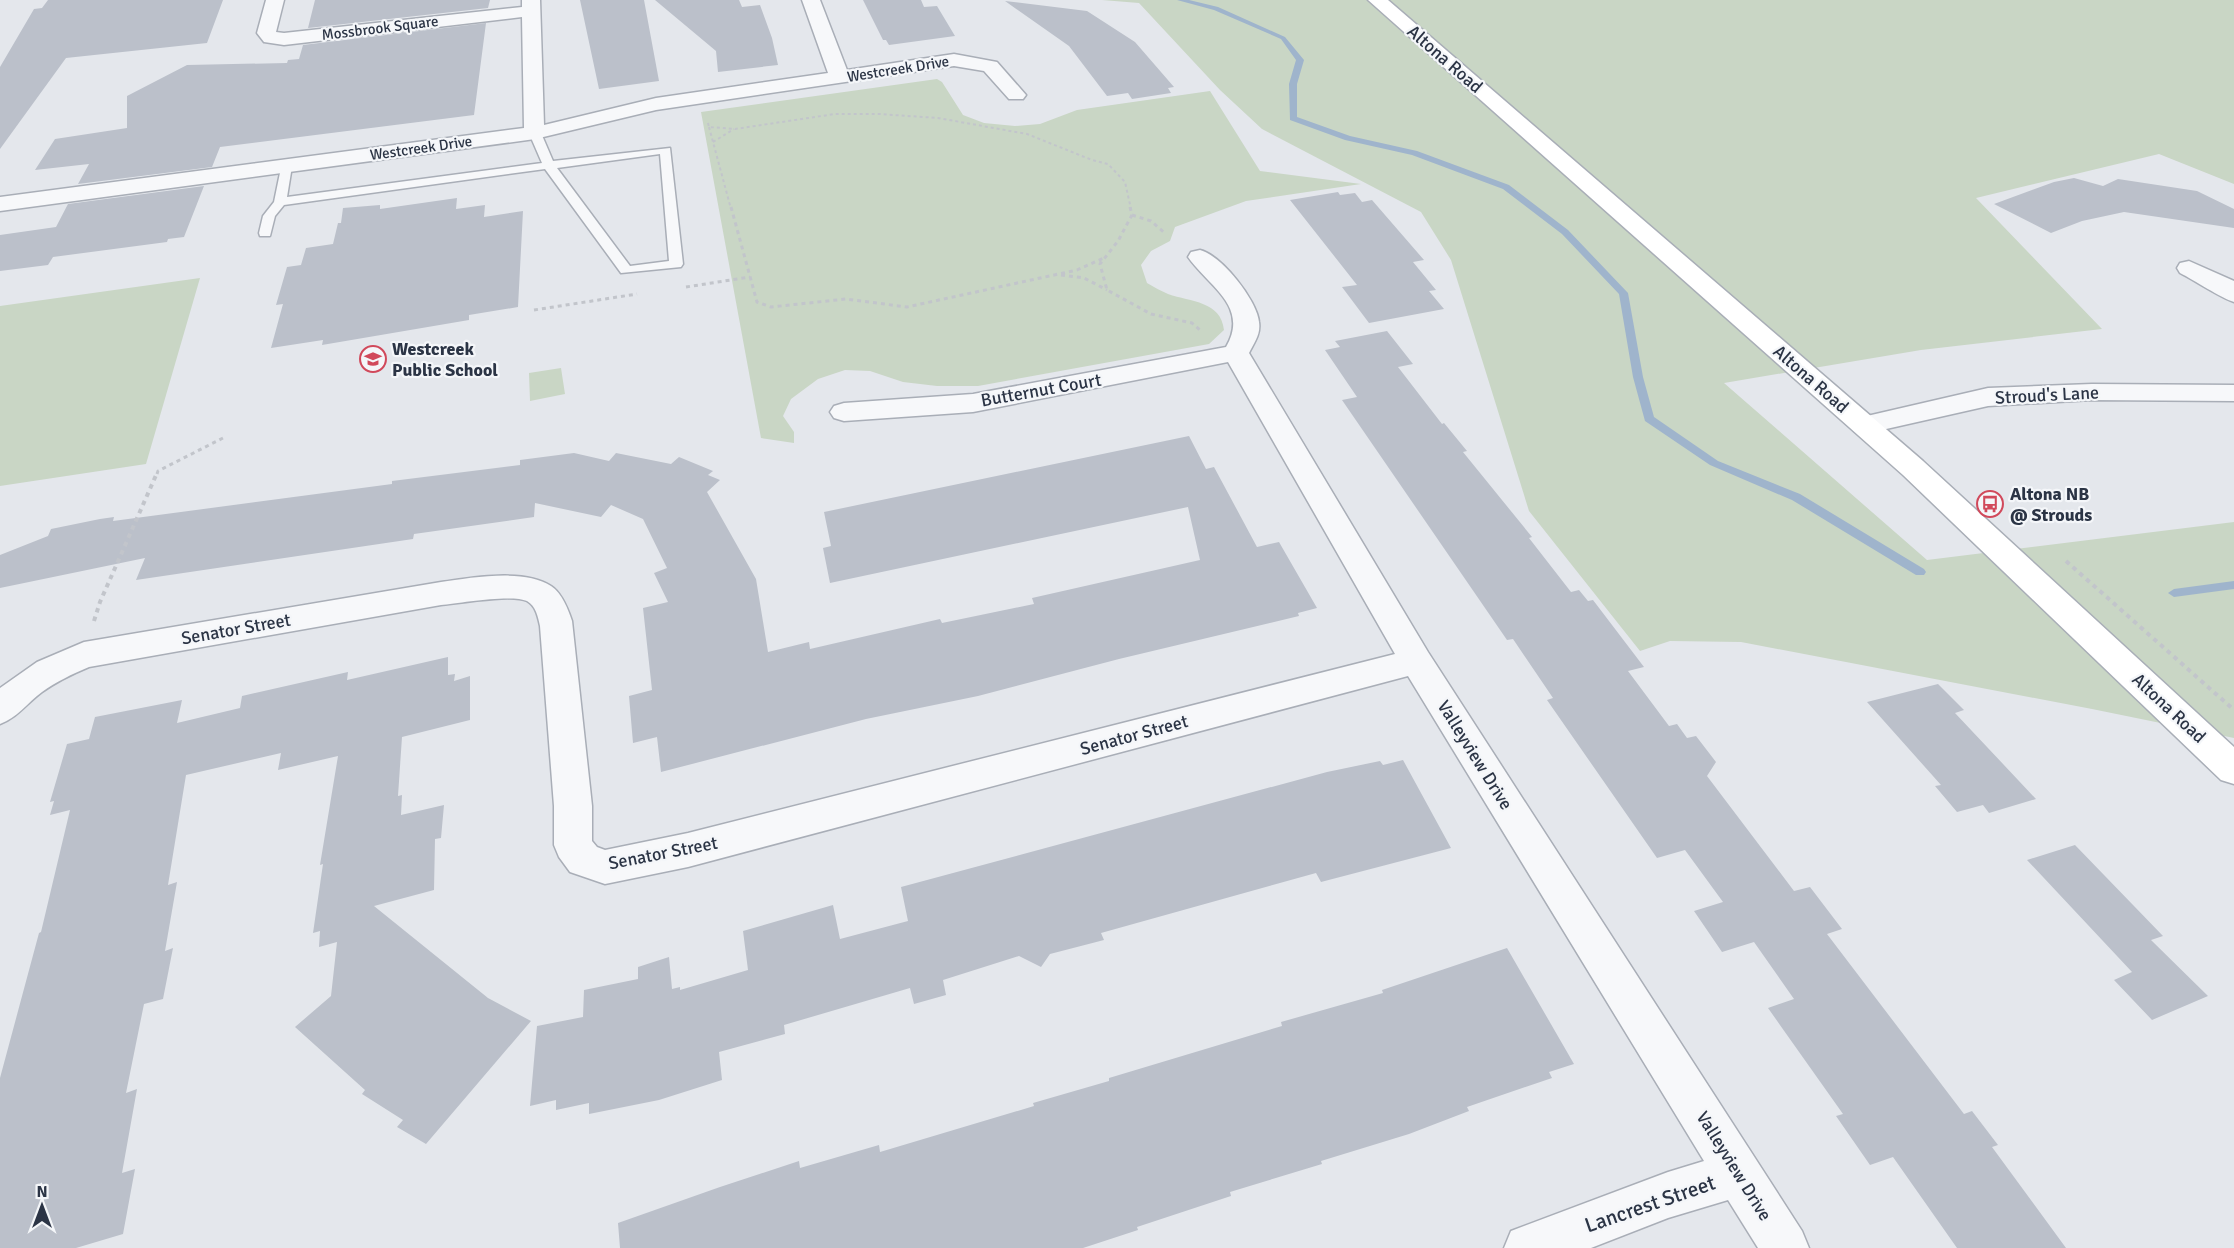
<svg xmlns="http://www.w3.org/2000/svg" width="2234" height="1248" font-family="Signika,sans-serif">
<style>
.green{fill:#c9d6c5}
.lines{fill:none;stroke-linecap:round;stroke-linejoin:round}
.stream{fill:#9fb4cc;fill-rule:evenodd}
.building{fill:#bbc0ca}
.service-casing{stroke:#a9aeb7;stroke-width:3}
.minor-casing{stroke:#a9aeb7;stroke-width:3}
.tertiary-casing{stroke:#a9aeb7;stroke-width:3}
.secondary-casing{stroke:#a9aeb7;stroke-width:3}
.path-far2{stroke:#c2c5cb;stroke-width:2;stroke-dasharray:3 3;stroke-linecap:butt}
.path-far1{stroke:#c2c5cb;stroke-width:3;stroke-dasharray:4 4;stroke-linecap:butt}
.path{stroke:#c2c5cb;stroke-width:4;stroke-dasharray:4.5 4.5;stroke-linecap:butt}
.service{fill:#f7f8fa;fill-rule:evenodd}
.minor{fill:#f7f8fa;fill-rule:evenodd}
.tertiary{fill:#f7f8fa;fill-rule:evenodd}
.secondary{fill:#fff;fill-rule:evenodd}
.labels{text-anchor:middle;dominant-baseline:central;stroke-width:4.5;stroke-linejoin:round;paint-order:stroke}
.far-street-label{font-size:15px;fill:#2b3445;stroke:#f4f6f9}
.street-label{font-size:18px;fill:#2b3445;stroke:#f4f6f9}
.poi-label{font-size:18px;font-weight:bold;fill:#2b3445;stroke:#f4f6f9;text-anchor:start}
.near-street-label{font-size:21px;fill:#2b3445;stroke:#f4f6f9}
</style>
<rect width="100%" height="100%" fill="#e4e7ec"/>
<path class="green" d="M1102,0h1132v184l-75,-30 -183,44 126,131 -181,21 -197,33 203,177 307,-38v216l-142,-29 -351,-67 -71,-1 -30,10 -111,-140 -78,-251 -30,-48 -159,-83 -42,-39 -81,-87z
M937,79l5,3 21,33 21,8 31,3 25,-2 37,-14 133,-19 50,80 101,13 -115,17 -71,26 -5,14 -19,10 -10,14 6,18c7,4 14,8 21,11 23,8 53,7 56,36l-15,14 -231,42h-41l-34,-4 -33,-11 -25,-1 -27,9 -27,20 -8,17 11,16v11l-33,-5 -60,-326z
M200,278l-54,186 -146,22v-180z
M561,368l4,26 -35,7 -1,-28z"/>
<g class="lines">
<path class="stream" d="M1177,0h12l29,7 67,30 19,23 -7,24v33l53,19 67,15 92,34 59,45 60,63 15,84 11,40 64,44 82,33 124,75 2,3 -2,3h-8l-124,-75 -82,-35 -65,-44 -12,-44 -14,-83 -57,-60 -59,-45 -91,-34 -67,-15 -55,-20 -1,-36 7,-24 -15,-21 -67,-29z
M2234,581v8l-60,8 -6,-4 6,-4z"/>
</g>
<path class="building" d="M48,0h175l-16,43 -141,15 -66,91v-82l34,-58 8,-1z
M315,0h175l-2,8 -180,20z
M580,0h64l15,81 -60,8z
M655,0h84l3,7 18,-2 12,33 6,27 -60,7 -2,-21z
M863,0h58l3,7 13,-1 18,30 -66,9 -3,-5h-3z
M1005,1l82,10 48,31 39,45 -6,1 3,5 -39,6 -4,-6 -21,3 -38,-50z
M486,23l-12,92 -254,32 -8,20 -134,17 11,-20 -54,6 20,-31 72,-11v-32l60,-31 100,-2 1,-3 11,-1 4,-14z
M2074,178l29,8 15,-7 79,12 37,18v19l-110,-16 -42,9 -31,12 -57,-29 60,-22z
M204,186l-20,51 -16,2 -1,3 -114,15 -5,8 -48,6v-36l56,-8 12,-23z
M1338,192l2,3 15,-2 7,9 10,-2 52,60 -11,2 23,28 -7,1 15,18 -75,14 -27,-36 15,-2 -67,-85z
M457,198l-1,11 29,-4 -1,12 39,-6 -5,96 -49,8v5l-147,25 1,-5 -52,8 12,-44 -7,1 11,-38 14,-2 5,-17 27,-4 5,-21h3l2,-15 37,-3v4z
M1387,331l26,33 -15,3 44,57 2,-1 23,28 -4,1 69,85 -3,1 42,54 8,-2 9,11 5,-1 51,67 -16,4 41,55 8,-2 10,14 9,-2 20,26 -9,14 87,115 16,-4 32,42 -15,5 137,180 8,-3 26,34 -6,2 74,101h-109l-64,-91 -23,8 -34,-49 7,-2 -75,-106 26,-9 -40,-57 -32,10 -28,-41 29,-9 -38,-52 -28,8 -110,-158 6,-2 -40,-59 -6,1 -165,-240 15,-3 -32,-47 15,-3 -5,-6z
M1189,436l17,33 8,-2 43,80 22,-5 38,66 -19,5 1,3 -180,43 -141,37 -112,23 -205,53 -4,-35 -24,6 -4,-47 23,-6 -9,-82 25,-6 -14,-29 13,-5 -24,-49 -32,-14 -10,12 -66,-14 -1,14 -120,17 -1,5 -277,41 9,-22 -145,30v-33l48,-19 3,-7 49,-10 14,-2 -1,4 279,-37v-3l128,-16v-5l54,-7 35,8 7,-8 55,11 8,-7 34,14 -5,4 12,5 -13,12 49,87 12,73 41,-10 1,7 130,-30 2,4 92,-19 -2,-6 168,-38 -12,-53 -358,76 -7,-35 8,-2 -7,-34z
M448,657v18l7,-1 -1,7 16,-5v44l-68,17 -4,59 4,-1 -1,20 43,-10 -3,33 -6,1 -1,51 -60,16 114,92 43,23 -105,123 -29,-17 6,-7 -41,-26 3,-4 -70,-63 36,-31 6,-54 -18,5 1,-16 -7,2 10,-69 -3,1 18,-109 -60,14 3,-17 -95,22 -18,110 9,-3 -12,69 8,-3 -10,51 -19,5 -18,89 11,-4 -15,84 13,-4 -12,65 -47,14h-76v-170l39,-145 2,-1 29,-122 -20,5 4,-14 -4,1 17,-58 22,-5 6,-22 87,-17 -5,23 63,-15 2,-12 106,-24 -1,8z
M1938,684l26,26 -9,3 81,86 -47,14 -6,-8 -26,7 -22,-26 6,-1 -74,-83z
M1403,760l48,88 -130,34 -5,-9 -215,60 3,7 -54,14 -9,13 -22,-11 -76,24 3,15 -32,9 -4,-16 -126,37 1,9 -66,18 3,28 -63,20 -70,14v-11l-33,7v-10l-26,6 7,-80 46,-9 1,-27 54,-11v-12l31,-10 3,32 8,-2v3l68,-20 -5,-39 90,-26 7,34 68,-18 -7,-34 426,-115 53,-11 3,4z
M2075,845l88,91 -12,4 57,56 -56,24 -38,-40 18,-8 -105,-112z
M1507,948l67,116 -25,8 3,6 -85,29 2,4 -60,23 -88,27 1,3 -92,28 1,4 -94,31 1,3 -55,18h-463l-2,-25 102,-36 79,-26 1,7 79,-23 1,7 154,-46 -1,-3 76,-22v-3l173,-52 -1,-4 102,-29 -1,-3z"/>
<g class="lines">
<defs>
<path id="service" d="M535,130l6,3 12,28 117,-13 13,116 -2,3 -60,6 -76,-104 -261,36 -9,11 -5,20h-10l-1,-3 4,-17 11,-14 8,-39 4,-1 6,4 -5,31 255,-34 -13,-30zM660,154l9,107 -39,5 -73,-98z"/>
<path id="minor" d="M266,0h18l-8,32 8,1 238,-26v-7h18l4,125 112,-27 172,-25 -26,-73h18l27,70 107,-16 43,8 29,33 -3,4h-14l-25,-28 -30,-5 -298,44 -121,29 -535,72v-14l524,-69 -2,-111 -238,28 -20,-3 -7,-9z
M1200,250c21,5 57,50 59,72 2,12 -5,21 -10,31l179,299 327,506 47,73 7,17h-51l-30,-48 -60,18 -77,30h-87l7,-17 157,-59 36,-11 -296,-485 -720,191 -83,17 -35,-12 -11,-15 -5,-12v-39l-14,-180c-2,-9 -4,-20 -13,-25 -15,-7 -68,2 -86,4l-352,62c-17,7 -33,15 -47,25 -15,11 -25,26 -42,32v-36l37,-26 47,-20 357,-60c30,-4 84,-14 110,4 11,7 17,23 21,35l20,185v35l5,6 8,3 83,-17 707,-179 -167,-292 -255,50 -129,9 -10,-3 -4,-6 4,-6 10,-3 129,-9 253,-47c24,-41 -18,-61 -38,-90l3,-5z
M2189,261l45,20v21c-13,-4 -40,-22 -54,-29l-3,-5 3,-5z"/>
<path id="tertiary" d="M2092,384l142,1v16l-142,-1 -104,6 -124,28 -10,-3 -4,-6 4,-6 134,-31z"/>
<path id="secondary" d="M1368,0h20l535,461 311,286v37l-13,-4 -318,-305z"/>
</defs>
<use href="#service" class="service-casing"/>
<use href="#minor" class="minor-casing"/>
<use href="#tertiary" class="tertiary-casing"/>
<use href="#secondary" class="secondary-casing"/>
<path class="path-far2" d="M708,123l1,4 26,2 100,-15h44l59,4 89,16 65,26 16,4 17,18 6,27
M709,127l22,82
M713,142l21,-13"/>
<path class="path-far1" d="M731,207l26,95 14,5 75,-8 61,8 170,-37 27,-12
M1130,207l2,8 -14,26 -18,23 7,26 44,24 41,9 9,8
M1132,215l19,6 15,13
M1061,275l23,3 23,12
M686,287l64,-10
M534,310l103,-16
M157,474l1,-3 65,-33"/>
<path class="path" d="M2066,561l168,149
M94,621l6,-19 57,-129"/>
<use href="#service" class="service"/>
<use href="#minor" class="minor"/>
<use href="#tertiary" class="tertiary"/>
<use href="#secondary" class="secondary"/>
</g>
<defs>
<symbol id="school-ring" viewBox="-11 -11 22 22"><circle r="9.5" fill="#f4f6f9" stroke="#d1495b" stroke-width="1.5"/><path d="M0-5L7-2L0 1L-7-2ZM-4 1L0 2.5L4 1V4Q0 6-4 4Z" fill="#d1495b"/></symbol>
<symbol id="bus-ring" viewBox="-11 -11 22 22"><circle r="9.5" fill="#f4f6f9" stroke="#d1495b" stroke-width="1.5"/><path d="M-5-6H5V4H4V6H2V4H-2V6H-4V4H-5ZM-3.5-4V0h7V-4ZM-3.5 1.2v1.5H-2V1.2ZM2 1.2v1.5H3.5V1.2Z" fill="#d1495b"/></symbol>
</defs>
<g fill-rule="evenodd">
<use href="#school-ring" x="358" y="344" width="30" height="30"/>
<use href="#bus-ring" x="1975" y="489" width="30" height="30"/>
</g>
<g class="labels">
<g class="far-street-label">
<text transform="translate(380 28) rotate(-7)">Mossbrook Square</text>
<text transform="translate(898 69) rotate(-9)">Westcreek Drive</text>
<text transform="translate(421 148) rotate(-8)">Westcreek Drive</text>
</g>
<g class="street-label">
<text transform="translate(1445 59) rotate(41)">Altona Road</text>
<text transform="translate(1811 379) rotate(41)">Altona Road</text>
<text transform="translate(1041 390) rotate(-10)">Butternut Court</text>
<text transform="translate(2047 395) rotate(-3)">Stroud's Lane</text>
<text transform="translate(236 629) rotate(-10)">Senator Street</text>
<text transform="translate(2169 708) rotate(43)">Altona Road</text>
<text transform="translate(1134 735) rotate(-15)">Senator Street</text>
<text transform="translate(1475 755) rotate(58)">Valleyview Drive</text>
<text transform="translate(663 853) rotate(-11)">Senator Street</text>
<text transform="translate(1734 1166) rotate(58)">Valleyview Drive</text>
</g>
<g class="poi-label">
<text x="392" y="349">Westcreek<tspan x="392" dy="21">Public School</tspan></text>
<text x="2010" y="494">Altona NB<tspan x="2010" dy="21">@ Strouds</tspan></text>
</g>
<g class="near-street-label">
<text transform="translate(1650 1204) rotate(-19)">Lancrest Street</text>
</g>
</g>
<g transform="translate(42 1206)" stroke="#f4f6f9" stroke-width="4.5" paint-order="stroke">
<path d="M0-4.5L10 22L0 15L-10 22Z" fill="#2b3445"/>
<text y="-9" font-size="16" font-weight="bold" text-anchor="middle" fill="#2b3445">N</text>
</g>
</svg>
